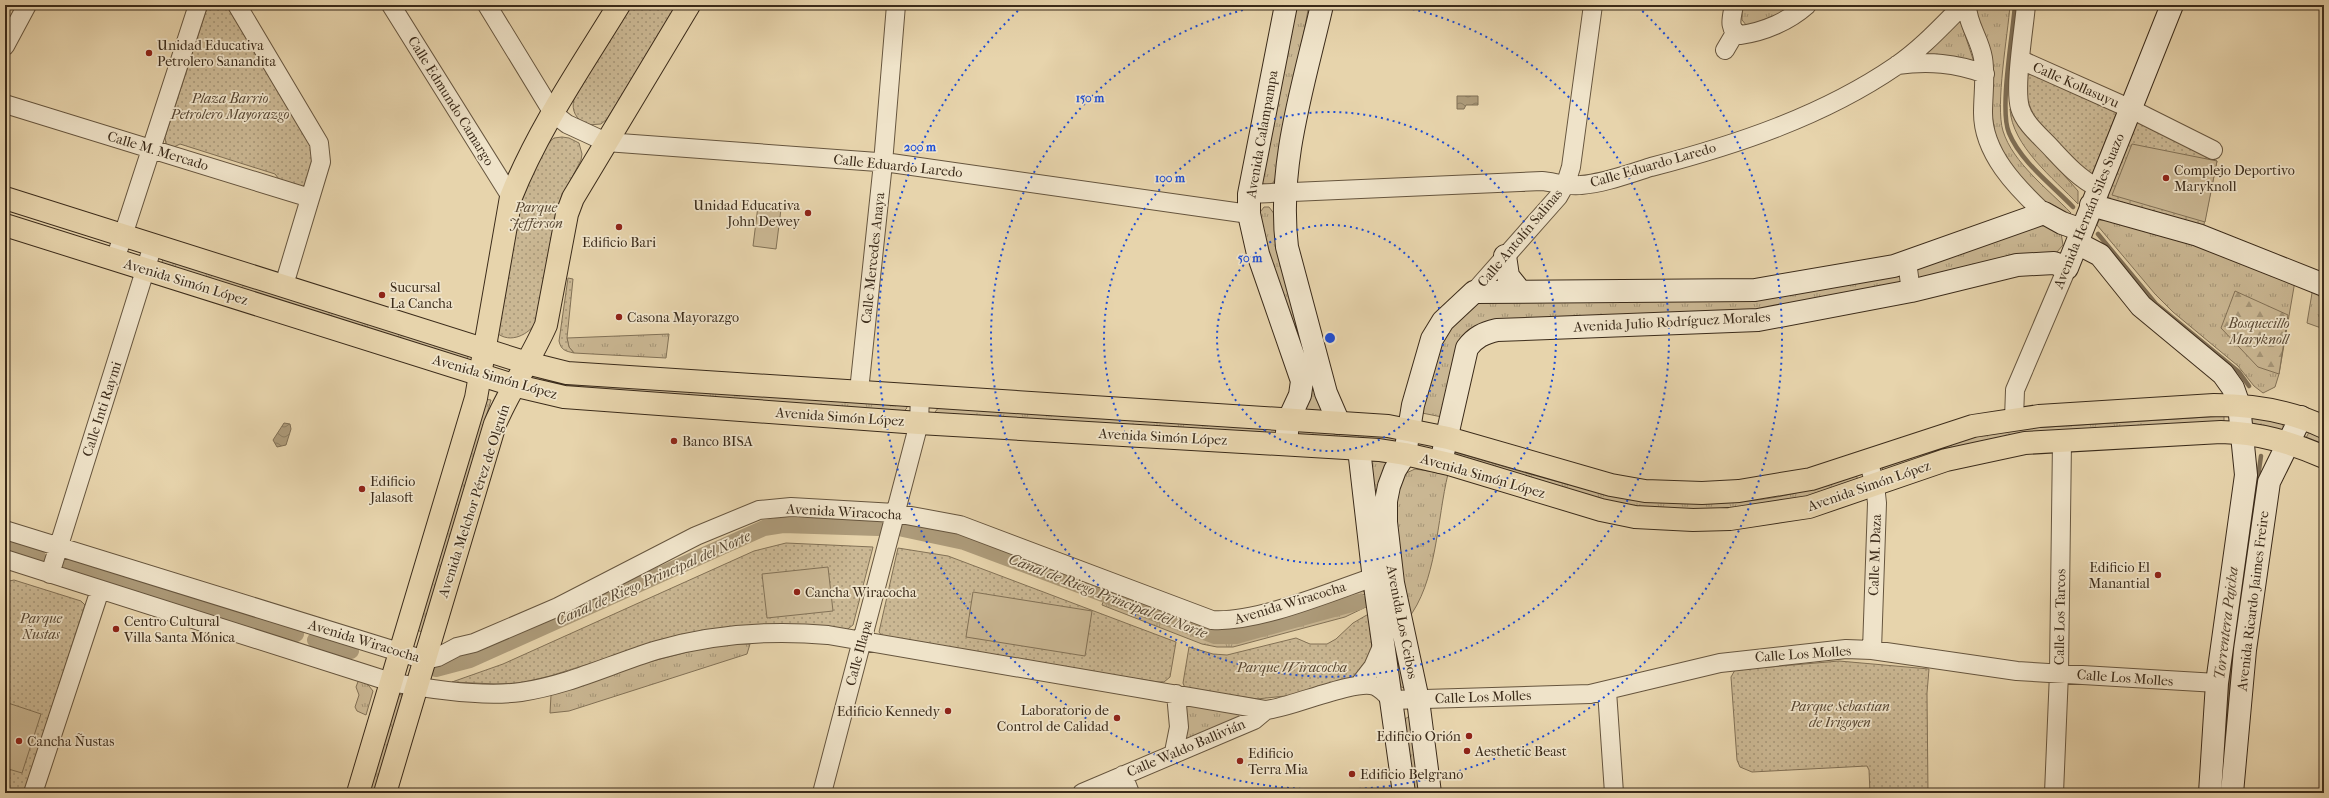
<svg xmlns="http://www.w3.org/2000/svg" width="2329" height="798" font-family="'IM FELL French Canon',serif">
<style>
.grass{fill:url(#grass-tufts);stroke:#827156}
.forest{fill:url(#forest-firs);stroke:#827156}
.park{fill:url(#park-dots);stroke:#827156}
.pitch{fill:#cab793;stroke:#827156}
.water{fill:url(#water-waves);stroke:#7f6e54}
.lines{fill:none;stroke-linecap:round;stroke-linejoin:round}
.stream{stroke:#7f6e54;stroke-width:4.5}
.canal{stroke:#ad9b7a;stroke-width:16}
.street-casing{stroke:#66553e;stroke-width:20}
.secondary-casing{stroke:#3b2b1a;stroke-width:24}
.primary-casing{stroke:#3b2b1a;stroke-width:24}
.highway-casing{stroke:#3b2b1a;stroke-width:24}
.street{stroke:#efe3c9;stroke-width:18}
.secondary{stroke:#efe3c9;stroke-width:22}
.primary{stroke:#e7d4ac;stroke-width:22}
.highway{stroke:#e7d4ac;stroke-width:22}
.ring{fill:none;stroke:#1d4ed8;stroke-width:2;stroke-dasharray:2 4}
.poi-dot{fill:#8f2418;stroke:#efe3c9;stroke-width:1.5}
.labels{text-anchor:middle;dominant-baseline:central;stroke-width:3.5;stroke-linejoin:round;paint-order:stroke}
.poi-label{font-size:14px;fill:#3b2b1a;stroke:#efe3c9;text-anchor:start}
.street-label{font-size:14px;fill:#3b2b1a;stroke:#efe3c9}
.park-label{font-size:14px;font-style:italic;fill:#584732;stroke:#efe3c9}
.water-label{font-size:15px;font-style:italic;fill:#584732;stroke:#efe3c9}
.centre{fill:#1d4ed8;stroke:#efe3c9;stroke-width:2}
.ring-label{font-size:12px;text-anchor:middle;font-weight:bold;fill:#1d4ed8;stroke:#efe3c9;stroke-width:3.5;stroke-linejoin:round;paint-order:stroke}
</style>
<defs>
<pattern id="grass-tufts" width="24" height="20" patternUnits="userSpaceOnUse"><rect width="24" height="20" fill="#cab793"/><path d="M3 7l-1-3M5 7V3M7 7l1-3M15 17l-1-3M17 17v-4M19 17l1-3" fill="none" stroke="#a59577"/></pattern>
<pattern id="forest-firs" width="22" height="20" patternUnits="userSpaceOnUse"><rect width="22" height="20" fill="#cab793"/><path d="M5 1l3.5 6h-7zM16 11l3.5 6h-7z" fill="#a59577"/></pattern>
<pattern id="park-dots" width="8" height="8" patternUnits="userSpaceOnUse"><rect width="8" height="8" fill="#cab793"/><path d="M2 2h.1M6 6h.1" fill="none" stroke="#a59577" stroke-width="1.8" stroke-linecap="round"/></pattern>
<pattern id="water-waves" width="16" height="10" patternUnits="userSpaceOnUse"><rect width="16" height="10" fill="#ad9b7a"/><path d="M0 5q4-4 8 0t8 0" fill="none" stroke="#8e7f63"/></pattern>
</defs>
<rect width="100%" height="100%" fill="#e7d4ac"/>
<filter id="stains"><feTurbulence type="fractalNoise" baseFrequency=".005" numOctaves="4"/><feColorMatrix values="0 0 0 0 .2 0 0 0 0 .09 0 0 0 0 .02 0 0 0 .5 -.17"/></filter>
<radialGradient id="worn" r=".72"><stop offset=".6" stop-color="#630" stop-opacity="0"/><stop offset="1" stop-color="#630" stop-opacity=".3"/></radialGradient>
<path class="grass" d="M1292,5h17l-32,170 -4,8 -4,2 -8,-2z
M1742,5h50l-13,9 -32,12 -5,-6z
M1974,5h36c-2,29 -15,100 -7,126 10,32 45,58 68,82l-5,4c-12,-9 -28,-17 -38,-28 -15,-15 -26,-37 -33,-56z
M1958,21l3,2 13,39 -57,-6z
M2010,109l10,16 58,66v13c-24,-25 -66,-58 -68,-95z
M1264,207h5l6,8 34,149 -4,2 -47,-144v-7z
M2099,220l31,2 165,59 -16,93 -4,13 -12,6 -9,-7 -16,-20 -65,-54 -18,-18 -58,-69z
M2042,222l18,5 3,18 -7,8 -139,27 -1,-14z
M164,256l306,95 -3,9 -306,-95z
M1900,273l5,12 -149,29 -275,14 -34,90 -25,-5 18,-70 10,-17 28,-24z
M2313,287l11,5v37l-17,-6z
M669,334l-3,24 -92,-5 -5,-6 -2,-9z
M1311,376l15,37h-28z
M544,378l362,27 1,3 -4,4 -338,-22 -22,-9z
M485,399l6,1 -69,232 -5,-2z
M939,407l325,20 2,3 -1,3 -327,-19 -3,-2z
M2250,415l37,9 -3,7 -33,-8z
M2224,416v7l-340,49 -3,-7 73,-24 63,-12z
M1295,430l101,7 4,7 -106,-7z
M2309,432l15,7v8l-18,-9z
M1450,451c112,32 209,67 327,46 27,-5 53,-14 79,-22l3,7c-72,27 -168,38 -244,21 -56,-13 -111,-31 -167,-46z
M1372,461l13,1 4,3 18,221 -3,2 -5,-2 -30,-220z
M1415,469l33,5c-11,45 -11,109 -41,146l-13,-106 8,-39z
M1108,587l99,36 155,-33 4,4 -134,38h-13l-113,-40z
M1368,601v5l-23,11 -112,30h-16l-15,-3 -100,-39 1,-3 99,36 29,4z
M719,644h31l-3,10 -178,57 -19,2 1,-18 74,-27z
M359,679l6,2 8,10 -7,24 -9,-4 -2,-4 4,-12 -3,-8z
M398,694l5,1 -29,98h-6z
M1185,702l57,11 -1,4 -53,23 -4,-3z
M1408,717h4l11,76h-11l-7,-74z"/>
<path class="forest" d="M2235,291l53,24 -9,59 -21,-7 -37,-39z"/>
<path class="park" d="M208,5h20l87,144 -8,40 -25,-6 -7,-9 -95,-30 -8,4 -6,-4 -1,-7z
M630,5h47l-70,114 -6,5 -14,1c-11,-6 -16,-14 -13,-26z
M2032,73l85,39 -26,65c-20,-19 -53,-47 -62,-73 -3,-9 -2,-18 -2,-28z
M2135,121l82,40 -14,68 -94,-29 -2,-8z
M562,137l7,1 10,5 3,11 -1,6 -18,35 -26,126c-8,14 -27,23 -40,12l24,-136 27,-54 6,-5z
M568,278l5,1 -6,59 2,9 5,6c-9,-2 -13,-3 -15,-12z
M786,543l87,4 -20,78 -8,6 -196,14 -99,31 -30,7 -24,1 -44,-2 51,-18 251,-113z
M898,548l50,8 228,86 -6,35 -6,5h-6l-273,-42 -6,-8z
M14,580l67,21 4,4 -61,188h-19v-211z
M1372,612l5,27 -19,38 -63,18 -38,4 -72,-11 -2,-5 6,-36 24,7 14,1 69,-17 14,6h17l9,-5 17,-16z
M1839,661l90,8 -2,24 1,100h-58l-1,-23 -2,-4 -115,6 -12,-5 -3,-7 -6,-83 4,-7z"/>
<path class="pitch" d="M2132,144l85,17 -12,61 -93,-27z
M758,206l23,3 -5,40 -23,-3z
M828,567l5,44 -66,7 -5,-44z
M973,592l119,19 -7,45 -119,-19z
M5,702l36,12 -19,59 -17,-5z"/>
<path class="water" d="M1457,96h21v9h-12l-2,4h-7z
M284,423l6,1 1,5 -5,16 -9,2 -4,-7z"/>
<g class="lines">
<path class="stream" d="M2015,5c-2,28 -16,105 -6,128 12,29 43,52 64,74
M2098,234l58,70 83,68 10,14
M2225,750l6,-85 30,-209"/>
<path class="canal" d="M903,529l61,13 251,94h21l123,-34
M5,546l33,11
M69,567l227,67
M315,640l36,11
M436,669l34,-9 294,-132 19,-3 95,3"/>
<defs>
<path id="street" d="M237,5l82,138 2,19 -37,123
M391,5l120,192
M487,5l66,108 14,11 39,18 285,21 358,51
M1734,5c-2,12 -7,24 6,30 24,-3 49,-14 67,-30
M1967,5c0,19 13,34 16,53 3,19 0,36 0,55 0,40 33,74 61,100
M2026,5c-2,24 -12,82 -6,103 5,17 23,30 34,43 13,14 26,28 44,37
M5,46l22,-41
M1725,50l10,-17
M2021,60l110,49 82,41
M1897,65c32,-4 58,-2 88,9
M5,104l305,94
M1249,194l293,-13c12,1 27,6 39,4 24,-2 47,-11 70,-18 85,-22 172,-51 245,-101 25,-17 46,-40 67,-61
M115,260l83,-255
M1907,262l4,29
M1474,292l84,-95 8,-14 5,-16 22,-162
M859,391l24,-228 13,-158
M2014,419l1,-29 52,-122
M1868,460l7,25 2,18 -5,147
M5,530l420,130 13,-3 19,-10 17,-4 84,-36 138,-71 63,-26 32,-3 104,6 65,12 252,95c45,3 118,-28 162,-43
M5,559l386,123c37,7 93,15 130,10 48,-7 90,-28 136,-42 56,-16 114,-20 171,-15l438,75c27,-3 88,-31 109,-24 7,3 11,8 16,14l199,-6 130,-31 126,-14 26,1 145,21 200,12
M50,574l103,-329
M1359,685l14,-18 10,-23
M1607,691l7,102
M1174,752l5,-25 -3,-33
M1123,775l7,18
M33,793l67,-203
M822,793l97,-370 1,-27
M1082,793l172,-73 12,-10
M2054,793l5,-120 3,-232"/>
<path id="secondary" d="M1322,5c-18,79 -45,160 -35,242l39,146 13,30
M2091,205l107,30 126,50
M2077,243l23,12 41,51 82,68 10,14 6,17 7,70 -29,208 -7,110
M1505,256l3,20 12,15
M1286,444l2,-23 12,-26 2,-14 -44,-127 -9,-40v-20l37,-189
M1359,449l14,122 31,222
M1441,462l26,-114c8,-11 17,-15 30,-18l261,-10 153,-29 106,-26 37,-2 13,5 105,-263
M1430,793l-12,-93 -25,-117 -7,-61v-21l3,-15 6,-16 10,-16 8,-49 19,-66 11,-18 31,-29 281,-2 139,-24 150,-53 18,10 20,7
M2232,793l13,-143 24,-168 32,-65"/>
<path id="primary" d="M5,198l522,165 40,10 821,53 60,12 163,47 34,6 57,2 37,-2 72,-12 162,-53 66,-10 175,-11c39,0 75,5 110,22
M5,225l508,160 51,12 355,26 460,27 26,4 44,10 152,46 34,7 58,3 37,-1 79,-12 137,-47 79,-17 196,-11c38,1 69,10 103,25"/>
<path id="highway" d="M358,793l118,-395 35,-201c27,-68 70,-130 108,-192
M385,793l110,-369c15,-35 36,-65 51,-99l21,-111 6,-16 116,-193"/>
</defs>
<use href="#street" class="street-casing"/>
<use href="#secondary" class="secondary-casing"/>
<use href="#primary" class="primary-casing"/>
<use href="#highway" class="highway-casing"/>
<use href="#street" class="street"/>
<use href="#secondary" class="secondary"/>
<use href="#primary" class="primary"/>
<use href="#highway" class="highway"/>
</g>
<g class="ring">
<circle cx="1330" cy="338" r="113"/>
<circle cx="1330" cy="338" r="226"/>
<path d="M1395 5A339 339 0 1 1 1265 5"/>
<path d="M1638 7A452 452 0 1 1 1022 7"/>
</g>
<g class="poi-dot">
<circle cx="149" cy="53" r="4"/>
<circle cx="2166" cy="178" r="4"/>
<circle cx="808" cy="213" r="4"/>
<circle cx="619" cy="227" r="4"/>
<circle cx="382" cy="295" r="4"/>
<circle cx="619" cy="317" r="4"/>
<circle cx="674" cy="441" r="4"/>
<circle cx="362" cy="489" r="4"/>
<circle cx="2158" cy="575" r="4"/>
<circle cx="797" cy="592" r="4"/>
<circle cx="116" cy="629" r="4"/>
<circle cx="948" cy="711" r="4"/>
<circle cx="1117" cy="718" r="4"/>
<circle cx="1469" cy="736" r="4"/>
<circle cx="19" cy="741" r="4"/>
<circle cx="1467" cy="751" r="4"/>
<circle cx="1240" cy="761" r="4"/>
<circle cx="1352" cy="774" r="4"/>
</g>
<g class="labels">
<g class="poi-label">
<text x="157" y="45">Unidad Educativa<tspan x="157" dy="16">Petrolero Sanandita</tspan></text>
<text x="2174" y="170">Complejo Deportivo<tspan x="2174" dy="16">Maryknoll</tspan></text>
<text x="800" y="205" text-anchor="end">Unidad Educativa<tspan x="800" dy="16">John Dewey</tspan></text>
<text x="619" y="242" text-anchor="middle">Edificio Bari</text>
<text x="390" y="287">Sucursal<tspan x="390" dy="16">La Cancha</tspan></text>
<text x="627" y="317">Casona Mayorazgo</text>
<text x="682" y="441">Banco BISA</text>
<text x="370" y="481">Edificio<tspan x="370" dy="16">Jalasoft</tspan></text>
<text x="2150" y="567" text-anchor="end">Edificio El<tspan x="2150" dy="16">Manantial</tspan></text>
<text x="805" y="592">Cancha Wiracocha</text>
<text x="124" y="621">Centro Cultural<tspan x="124" dy="16">Villa Santa Mónica</tspan></text>
<text x="1109" y="710" text-anchor="end">Laboratorio de<tspan x="1109" dy="16">Control de Calidad</tspan></text>
<text x="940" y="711" text-anchor="end">Edificio Kennedy</text>
<text x="1461" y="736" text-anchor="end">Edificio Orión</text>
<text x="27" y="741">Cancha Ñustas</text>
<text x="1475" y="751">Aesthetic Beast</text>
<text x="1248" y="753">Edificio<tspan x="1248" dy="16">Terra Mia</tspan></text>
<text x="1360" y="774">Edificio Belgrano</text>
</g>
<g class="street-label">
<text transform="translate(2076 85) rotate(24)">Calle Kollasuyu</text>
<text transform="translate(451 101) rotate(58)">Calle Edmundo Camargo</text>
<text transform="translate(1262 134) rotate(-80)">Avenida Calampampa</text>
<text transform="translate(158 151) rotate(17)">Calle M. Mercado</text>
<text transform="translate(1653 165) rotate(-16)">Calle Eduardo Laredo</text>
<text transform="translate(898 166) rotate(6)">Calle Eduardo Laredo</text>
<text transform="translate(2089 211) rotate(-68)">Avenida Hernán Siles Suazo</text>
<text transform="translate(1520 238) rotate(-50)">Calle Antolín Salinas</text>
<text transform="translate(873 258) rotate(-84)">Calle Mercedes Anaya</text>
<text transform="translate(186 282) rotate(17)">Avenida Simón López</text>
<text transform="translate(1672 322) rotate(-3)">Avenida Julio Rodríguez Morales</text>
<text transform="translate(495 377) rotate(16)">Avenida Simón López</text>
<text transform="translate(102 409) rotate(-72)">Calle Inti Raymi</text>
<text transform="translate(840 417) rotate(4)">Avenida Simón López</text>
<text transform="translate(1163 437) rotate(3)">Avenida Simón López</text>
<text transform="translate(1483 476) rotate(16)">Avenida Simón López</text>
<text transform="translate(1869 486) rotate(-19)">Avenida Simón López</text>
<text transform="translate(474 501) rotate(-72)">Avenida Melchor Pérez de Olguín</text>
<text transform="translate(844 512) rotate(3)">Avenida Wiracocha</text>
<text transform="translate(1875 555) rotate(-88)">Calle M. Daza</text>
<text transform="translate(2253 601) rotate(-83)">Avenida Ricardo Jaimes Freire</text>
<text transform="translate(1290 603) rotate(-17)">Avenida Wiracocha</text>
<text transform="translate(2060 617) rotate(-89)">Calle Los Tarcos</text>
<text transform="translate(1402 622) rotate(79)">Avenida Los Ceibos</text>
<text transform="translate(364 641) rotate(17)">Avenida Wiracocha</text>
<text transform="translate(859 653) rotate(-75)">Calle Illapa</text>
<text transform="translate(1803 654) rotate(-4)">Calle Los Molles</text>
<text transform="translate(2125 678) rotate(4)">Calle Los Molles</text>
<text transform="translate(1483 697) rotate(-2)">Calle Los Molles</text>
<text transform="translate(1186 748) rotate(-23)">Calle Waldo Ballivián</text>
</g>
<g class="park-label">
<text x="230" y="98">Plaza Barrio<tspan x="230" dy="16">Petrolero Mayorazgo</tspan></text>
<text x="536" y="207">Parque<tspan x="536" dy="16">Jefferson</tspan></text>
<text x="2259" y="323">Bosquecillo<tspan x="2259" dy="16">Maryknoll</tspan></text>
<text x="41" y="618">Parque<tspan x="41" dy="16">Ñustas</tspan></text>
<text x="1292" y="667">Parque Wiracocha</text>
<text x="1840" y="706">Parque Sebastian<tspan x="1840" dy="16">de Irigoyen</tspan></text>
</g>
<g class="water-label">
<text transform="translate(653 578) rotate(-24)">Canal de Riego Principal del Norte</text>
<text transform="translate(1108 596) rotate(21)">Canal de Riego Principal del Norte</text>
<text transform="translate(2226 623) rotate(-83)">Torrentera Pajcha</text>
</g>
</g>
<circle cx="1330" cy="338" r="6" class="centre"/>
<g class="ring-label">
<text x="1090" y="102">150 m</text>
<text x="920" y="151">200 m</text>
<text x="1170" y="182">100 m</text>
<text x="1250" y="262">50 m</text>
</g>
<rect width="2329" height="798" fill="none" stroke="#e7d4ac" stroke-width="20"/>
<rect x="6" y="6" width="2317" height="786" fill="none" stroke="#3b2b1a" stroke-width="2"/>
<rect x="10" y="10" width="2309" height="778" fill="none" stroke="#3b2b1a"/>
<rect width="100%" height="100%" filter="url(#stains)"/>
<rect width="100%" height="100%" fill="url(#worn)"/>
</svg>
